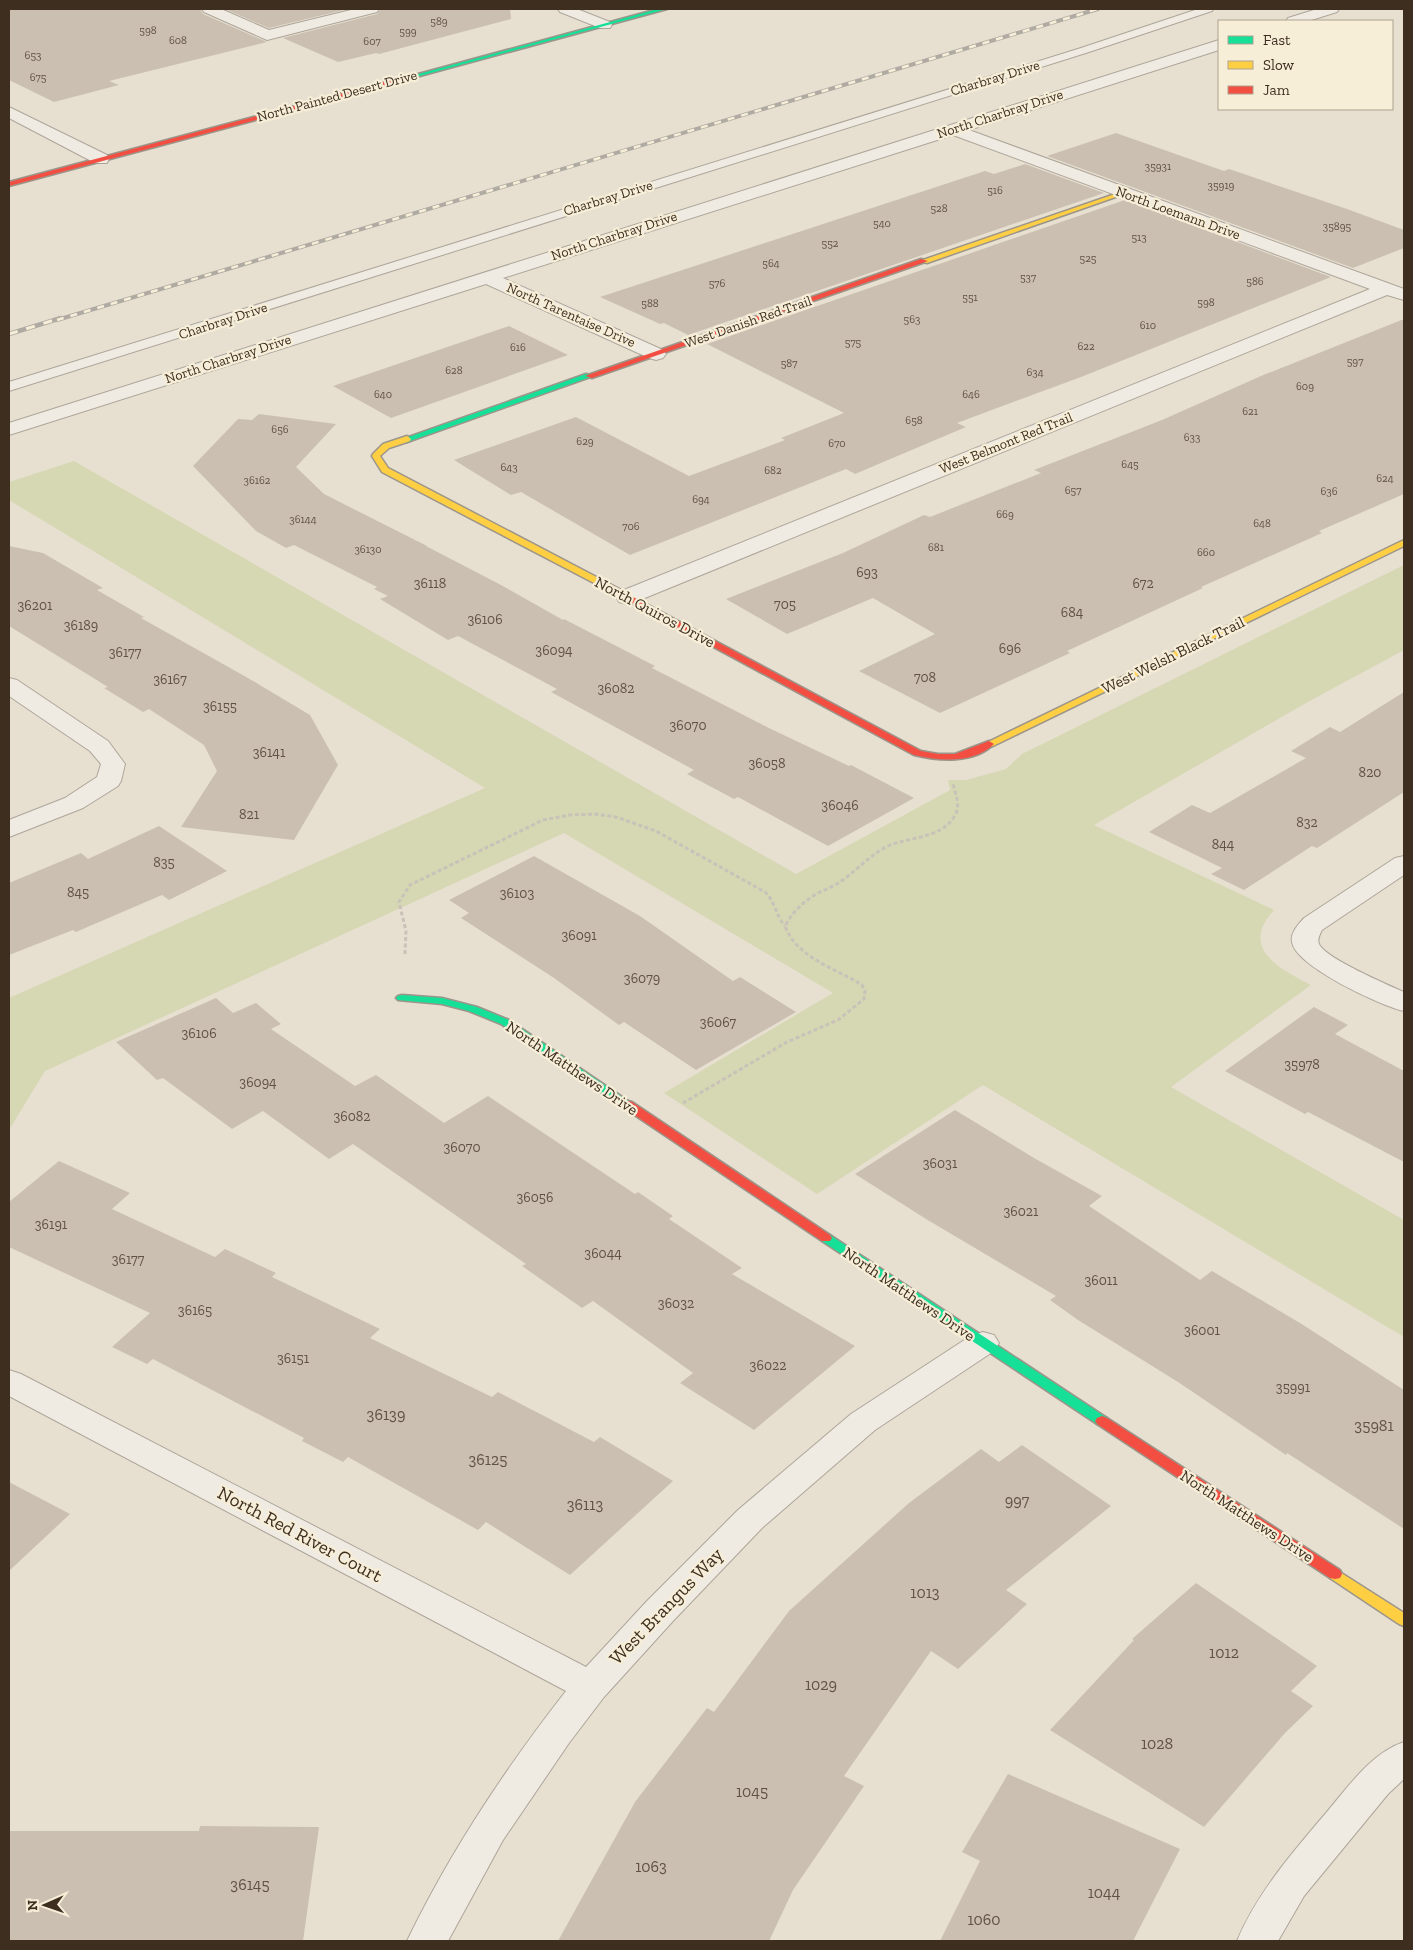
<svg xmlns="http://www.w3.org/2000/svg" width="1413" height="1950" font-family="'Zilla Slab',serif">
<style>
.green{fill:#d6d7b3}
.building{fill:#cbbfb2}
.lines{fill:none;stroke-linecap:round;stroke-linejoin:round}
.lane-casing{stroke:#ada599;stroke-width:2}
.street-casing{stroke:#ada599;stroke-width:2}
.fast-casing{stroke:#9c958a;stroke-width:3}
.slow-casing{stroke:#9c958a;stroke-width:3}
.jam-casing{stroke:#9c958a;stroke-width:3}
.path{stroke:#c8c2b9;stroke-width:3;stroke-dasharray:4 2.5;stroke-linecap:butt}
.lane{fill:#efebe3;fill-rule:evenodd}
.street{fill:#efebe3;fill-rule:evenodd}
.fast{fill:#16e098;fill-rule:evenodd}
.slow{fill:#ffcf43;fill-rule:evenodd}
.jam{fill:#f24e42;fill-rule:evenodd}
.rail-far1-casing{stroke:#afaaa2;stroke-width:4}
.rail-casing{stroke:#afaaa2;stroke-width:4.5}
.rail-far1{stroke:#f7eed8;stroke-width:2.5;stroke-dasharray:7;stroke-linecap:butt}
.rail{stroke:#f7eed8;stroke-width:3;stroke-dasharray:9;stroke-linecap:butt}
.labels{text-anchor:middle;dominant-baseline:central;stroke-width:4.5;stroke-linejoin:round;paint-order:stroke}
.far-number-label{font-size:11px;fill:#605244}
.far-street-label{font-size:14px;fill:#3d2e20;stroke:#f7eed8}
.number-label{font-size:14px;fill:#605244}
.street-label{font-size:16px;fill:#3d2e20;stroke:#f7eed8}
.near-number-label{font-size:16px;fill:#605244}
.near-street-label{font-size:19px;fill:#3d2e20;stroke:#f7eed8}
</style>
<rect width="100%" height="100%" fill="#e7e0d1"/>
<path class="green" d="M74,461l722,413 154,-84 -2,-10h18l40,-11 16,-15 382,-189v85l-98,53 -212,122 180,85c-35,39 5,58 37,75l-140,102 233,133v117l-421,-252 -166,109 -153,-101 169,-100 -269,-160 -519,238 -36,59v-132l476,-210 -476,-288v-18z"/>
<path class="building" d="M9,9h191l3,5 64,28 110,-28 4,-5h129l1,10 -132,35 -3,-1 -38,9 -55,-24 -174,43 10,4 -65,17 -45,-22z
M225,9h123l-79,19z
M1116,133l108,38 5,-2 118,40 57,21v18l-51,20 -306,-112z
M1025,164l79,29 -416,142 -24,-12 -4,1 -60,-27 385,-126 9,3z
M1125,200l206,77 -250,100 -124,46 9,4 -111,47 -9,-5 -216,86 -109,-63 -10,3 -57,-35 122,-43 113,59 96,-36 -4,-2 63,-25 -137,-69z
M1404,319v175l-85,37 3,2 -121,54 2,1 -136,63 3,2 -130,60 -81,-42 76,-37 -62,-36 -86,36 -61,-35 117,-46 81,-38 6,2 111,-44 -7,-3 128,-50 99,-44z
M509,326l59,29 -177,63 -58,-32z
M259,414l77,10 -40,43 28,27 103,52h-1l75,39 62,35 1,-1 91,47 -3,2 119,61 78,37 2,-1 63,33 -86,48 -90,-49 -4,2 -47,-25 7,-4 -143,-78 6,-3 -99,-53 -10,4 -68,-41 8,-3 -14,-7 3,-2 -83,-42 -8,3 -30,-17 -63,-65 45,-47 14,1z
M9,546l34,7 60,35 -6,2 47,27 -3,1 107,60 62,37 28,50 -44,75 -113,-13 36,-56 -13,-26 -55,-36 -6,3 -39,-24 4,-1 -99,-61z
M1404,692v100l-87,56 -5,-2 -68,44 -33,-16 11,-6 -73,-36 43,-27 18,8 96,-55 -15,-7 39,-24 10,5z
M159,826l68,45 -58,29 -7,-5 -86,37 -3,-2 -64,25v-72l72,-30 7,6z
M534,856l106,60 93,65 7,-4 56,35 -100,58 -72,-48 -5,3 -65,-47 -93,-60 8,-5 -20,-13z
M216,998l17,15 23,-10 25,21 -10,5 84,57 21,-11 68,48 44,-27 147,98 3,-2 35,24 -4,3 73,49 -10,6 123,72 -101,84 -74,-47 13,-10 -100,-72 -11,7 -60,-42 4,-2 -173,-120 -24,15 -66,-48 -31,18 -69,-51 -6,2 -41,-38z
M1314,1007l34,18 -13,9 69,37v91l-96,-50 -3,2 -80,-43z
M955,1110l79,48 68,38 -13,10 111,74 12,-9 88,52 104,67v139l-117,-76 -1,2 -108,-73 -100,-62 -28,-20 6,-4 -130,-77 -71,-45z
M59,1161l71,32 -18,16 103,48 10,-8 51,24 -4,4 108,52 -10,9 122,59 6,-5 96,50 6,-5 73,44 -103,94 -84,-53 -8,8 -130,-73 -5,5 -41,-21 2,-3 -151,-79 -6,5 -35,-17 38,-34 -141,-66v-45z
M1022,1445l89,61 -105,84 21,14 -69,65 -27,-18 -87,125 20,10 -71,104 -24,51h-211l77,-139 72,-94 7,4 75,-101 120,-108 72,-54 18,13z
M9,1482l61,32 -61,57z
M1196,1583l121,83 -26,25 22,15 -28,27 -81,94 -154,-97 84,-90 -2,-1z
M1008,1774l172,75 -47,92h-193l40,-80 -18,-9z
M200,1826l119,1 -16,114h-294v-110h190z"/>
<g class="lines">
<defs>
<path id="lane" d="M1198,9h15l-1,2 -123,41 -1080,339v-9l1072,-334z"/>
<path id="street" d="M202,9h19l48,21 86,-21h24l-2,3 -110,28 -63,-28z
M558,9h19l33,13 2,3 -2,3h-10l-40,-16z
M1317,9h22l-2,3 -29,9h-22l2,-3z
M1219,40v10l-250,80 435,159v11l-17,-5 -752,307 -8,2 -8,-2 -3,-5 3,-5 751,-303 -417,-154 -450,143 160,72 3,4 -3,4 -7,2 -7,-2 -163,-74 -477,151v-12z
M9,107l98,48 2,4 -2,4h-12l-86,-45z
M9,678l8,2 91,61 17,23 -4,17 -3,5 -35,22 -74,29v-17l56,-22 32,-21 4,-13 -11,-13 -81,-55z
M1404,856v19l-82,55c-2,4 -5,9 -3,14 6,14 69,41 85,48v19c-23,-5 -109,-45 -112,-69 -2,-9 6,-17 12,-24l91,-60z
M983,1332l11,3 5,8 -5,8 -119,79 -113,98 -89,93 -69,76 -35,46 -66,97 -55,101h-41c43,-89 98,-172 159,-250l-557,-295v-26l12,4 565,293 61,-66 91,-91 113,-96 121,-79z
M1404,1742v37l-16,15 -84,102 -26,45h-41c20,-48 55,-88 89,-128 22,-26 45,-60 78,-71z"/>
<path id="fast" d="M658,9h9l-273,74 -5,-1z
M586,374l7,2 -183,65 -3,1 -4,-3z
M402,995l40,3 35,9 32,13 125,85 -6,4 -4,-1 -123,-84 -32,-13 -27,-7 -44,-4 -2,-2 2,-2z
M826,1234l4,1 277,183 2,3 -2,3 -5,2 -5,-2 -275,-183 -2,-3 2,-3z"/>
<path id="slow" d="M1121,192l6,1 -200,70 -7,-2z
M407,436l4,3 -1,2 -21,7 -9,8 8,12 235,123v4h-6l-235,-123 -10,-16 1,-2 10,-10z
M1404,540v6l-411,200 -4,1 -5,-3z
M1335,1569l69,44v13l-5,-2 -69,-46 -2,-4 2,-4z"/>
<path id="jam" d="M392,80l3,2 -1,1 -385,103v-4z
M921,259l7,2 -336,117 -7,-2z
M620,590l301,161 17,3h17l34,-13 5,3c-20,20 -55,17 -80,11l-297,-160v-4z
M628,1101l4,1 198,133 2,3 -2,3h-8l-198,-133 -2,-3z
M1102,1416l5,2 233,152 2,4 -2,4 -5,1 -5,-1 -233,-154 -2,-3 2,-3z"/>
</defs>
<use href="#lane" class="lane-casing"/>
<use href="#street" class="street-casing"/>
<use href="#fast" class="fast-casing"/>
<use href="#slow" class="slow-casing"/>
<use href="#jam" class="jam-casing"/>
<path class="path" d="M405,954l1,-23 -7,-29 11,-17 133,-65 27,-5 25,-1 21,3 40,14 109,61c10,9 11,24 20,34
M683,1103l104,-61 51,-22 26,-21 1,-8 -3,-6c-27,-17 -65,-27 -77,-59 8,-15 20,-26 35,-34 7,-3 14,-6 20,-10 16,-11 29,-26 46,-35 22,-11 53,-7 68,-30 7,-10 2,-22 -1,-33"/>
<use href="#lane" class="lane"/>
<use href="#street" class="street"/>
<use href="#fast" class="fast"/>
<use href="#slow" class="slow"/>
<use href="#jam" class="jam"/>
<defs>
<path id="rail-far1" d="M57,320l1041,-311"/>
<path id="rail" d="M9,334l52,-16"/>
</defs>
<use href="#rail-far1" class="rail-far1-casing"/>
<use href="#rail" class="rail-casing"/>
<use href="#rail-far1" class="rail-far1"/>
<use href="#rail" class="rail"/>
</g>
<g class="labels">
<g class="far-number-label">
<text x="439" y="21">589</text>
<text x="148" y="30">598</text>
<text x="408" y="31">599</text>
<text x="178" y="40">608</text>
<text x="372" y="41">607</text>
<text x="33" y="55">653</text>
<text x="38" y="77">675</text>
<text x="1158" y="166">35931</text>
<text x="1221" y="185">35919</text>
<text x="995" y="190">516</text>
<text x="939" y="208">528</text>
<text x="882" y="223">540</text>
<text x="1337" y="226">35895</text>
<text x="1139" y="237">513</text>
<text x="830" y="243">552</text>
<text x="1088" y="258">525</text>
<text x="771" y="263">564</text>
<text x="1028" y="277">537</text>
<text x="1255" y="281">586</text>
<text x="717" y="283">576</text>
<text x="970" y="297">551</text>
<text x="1206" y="302">598</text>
<text x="650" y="303">588</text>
<text x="912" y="319">563</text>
<text x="1148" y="325">610</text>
<text x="853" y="342">575</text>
<text x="1086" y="346">622</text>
<text x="518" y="347">616</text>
<text x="1355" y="361">597</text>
<text x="789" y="363">587</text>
<text x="454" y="370">628</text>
<text x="1035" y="372">634</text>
<text x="1305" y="386">609</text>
<text x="383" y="394">640</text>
<text x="971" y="394">646</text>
<text x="1250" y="411">621</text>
<text x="914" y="420">658</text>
<text x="280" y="429">656</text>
<text x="1192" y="437">633</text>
<text x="585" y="441">629</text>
<text x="837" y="443">670</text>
<text x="1130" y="464">645</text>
<text x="509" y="467">643</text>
<text x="773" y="470">682</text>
<text x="1385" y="478">624</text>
<text x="257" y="480">36162</text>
<text x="1073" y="490">657</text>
<text x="1329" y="491">636</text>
<text x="701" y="499">694</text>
<text x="1005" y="514">669</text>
<text x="303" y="519">36144</text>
<text x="1262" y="523">648</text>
<text x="631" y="526">706</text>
<text x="936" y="547">681</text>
<text x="368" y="549">36130</text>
<text x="1206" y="552">660</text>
</g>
<g class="far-street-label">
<text transform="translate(995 78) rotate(-17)">Charbray Drive</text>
<text transform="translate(337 96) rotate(-15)">North Painted Desert Drive</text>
<text transform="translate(1000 114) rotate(-18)">North Charbray Drive</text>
<text transform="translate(608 198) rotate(-17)">Charbray Drive</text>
<text transform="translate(1178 213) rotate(20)">North Loemann Drive</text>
<text transform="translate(614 236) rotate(-18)">North Charbray Drive</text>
<text transform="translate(571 315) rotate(24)">North Tarentaise Drive</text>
<text transform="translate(223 321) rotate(-18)">Charbray Drive</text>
<text transform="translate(748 322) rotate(-19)">West Danish Red Trail</text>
<text transform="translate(228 359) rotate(-18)">North Charbray Drive</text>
<text transform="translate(1006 443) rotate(-22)">West Belmont Red Trail</text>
</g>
<g class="number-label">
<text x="867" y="572">693</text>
<text x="430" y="583">36118</text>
<text x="1143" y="583">672</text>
<text x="785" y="604">705</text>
<text x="35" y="605">36201</text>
<text x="1072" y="612">684</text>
<text x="485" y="619">36106</text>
<text x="81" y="625">36189</text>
<text x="1010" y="648">696</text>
<text x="554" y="650">36094</text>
<text x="125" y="652">36177</text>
<text x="925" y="677">708</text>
<text x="170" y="679">36167</text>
<text x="616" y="688">36082</text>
<text x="220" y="706">36155</text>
<text x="688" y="725">36070</text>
<text x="269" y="752">36141</text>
<text x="767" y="763">36058</text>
<text x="1370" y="772">820</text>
<text x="840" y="805">36046</text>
<text x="249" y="814">821</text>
<text x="1307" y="822">832</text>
<text x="1223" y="844">844</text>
<text x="164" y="862">835</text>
<text x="78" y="892">845</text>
<text x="517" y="893">36103</text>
<text x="579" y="935">36091</text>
<text x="642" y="978">36079</text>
<text x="718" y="1022">36067</text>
<text x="199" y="1033">36106</text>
<text x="1302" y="1064">35978</text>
<text x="258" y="1082">36094</text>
<text x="352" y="1116">36082</text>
<text x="462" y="1147">36070</text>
<text x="940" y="1163">36031</text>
<text x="535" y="1197">36056</text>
<text x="1021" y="1211">36021</text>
<text x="51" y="1224">36191</text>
<text x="603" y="1253">36044</text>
<text x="128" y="1259">36177</text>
<text x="1101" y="1280">36011</text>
<text x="676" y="1303">36032</text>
<text x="195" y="1310">36165</text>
<text x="1202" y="1330">36001</text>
<text x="293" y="1358">36151</text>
<text x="768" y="1365">36022</text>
<text x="1293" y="1387">35991</text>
</g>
<g class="street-label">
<text transform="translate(655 612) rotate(28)">North Quiros Drive</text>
<text transform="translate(1173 655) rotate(-26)">West Welsh Black Trail</text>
<text transform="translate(572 1068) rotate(34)">North Matthews Drive</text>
<text transform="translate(909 1294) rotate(34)">North Matthews Drive</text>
<text transform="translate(1247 1516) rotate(33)">North Matthews Drive</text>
</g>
<g class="near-number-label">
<text x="386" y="1414">36139</text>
<text x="1374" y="1425">35981</text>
<text x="488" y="1459">36125</text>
<text x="1017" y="1500">997</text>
<text x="585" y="1504">36113</text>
<text x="925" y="1592">1013</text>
<text x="1224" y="1652">1012</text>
<text x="821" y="1684">1029</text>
<text x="1157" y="1743">1028</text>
<text x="752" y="1791">1045</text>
<text x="651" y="1866">1063</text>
<text x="250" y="1884">36145</text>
<text x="1104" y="1892">1044</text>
<text x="984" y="1919">1060</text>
</g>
<g class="near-street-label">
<text transform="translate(300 1534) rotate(28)">North Red River Court</text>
<text transform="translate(666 1606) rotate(-46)">West Brangus Way</text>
</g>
</g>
<rect width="1413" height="1950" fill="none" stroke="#3d2e20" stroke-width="20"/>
<rect x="1218" y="20" width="175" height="90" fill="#f7eed8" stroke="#ada18e"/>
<rect x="1228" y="36" width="25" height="8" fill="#16e098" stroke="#ada18e"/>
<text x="1263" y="45" font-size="15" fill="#3d2e20">Fast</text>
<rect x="1228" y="61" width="25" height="8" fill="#ffcf43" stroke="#ada18e"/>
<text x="1263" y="70" font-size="15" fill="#3d2e20">Slow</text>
<rect x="1228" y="86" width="25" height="8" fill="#f24e42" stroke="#ada18e"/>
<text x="1263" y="95" font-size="15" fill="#3d2e20">Jam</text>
<g transform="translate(45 1905) rotate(268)" stroke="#f7eed8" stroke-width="4" paint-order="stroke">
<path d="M0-4L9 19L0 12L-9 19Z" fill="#3d2e20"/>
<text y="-8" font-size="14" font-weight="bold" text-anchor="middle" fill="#3d2e20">N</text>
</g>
</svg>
